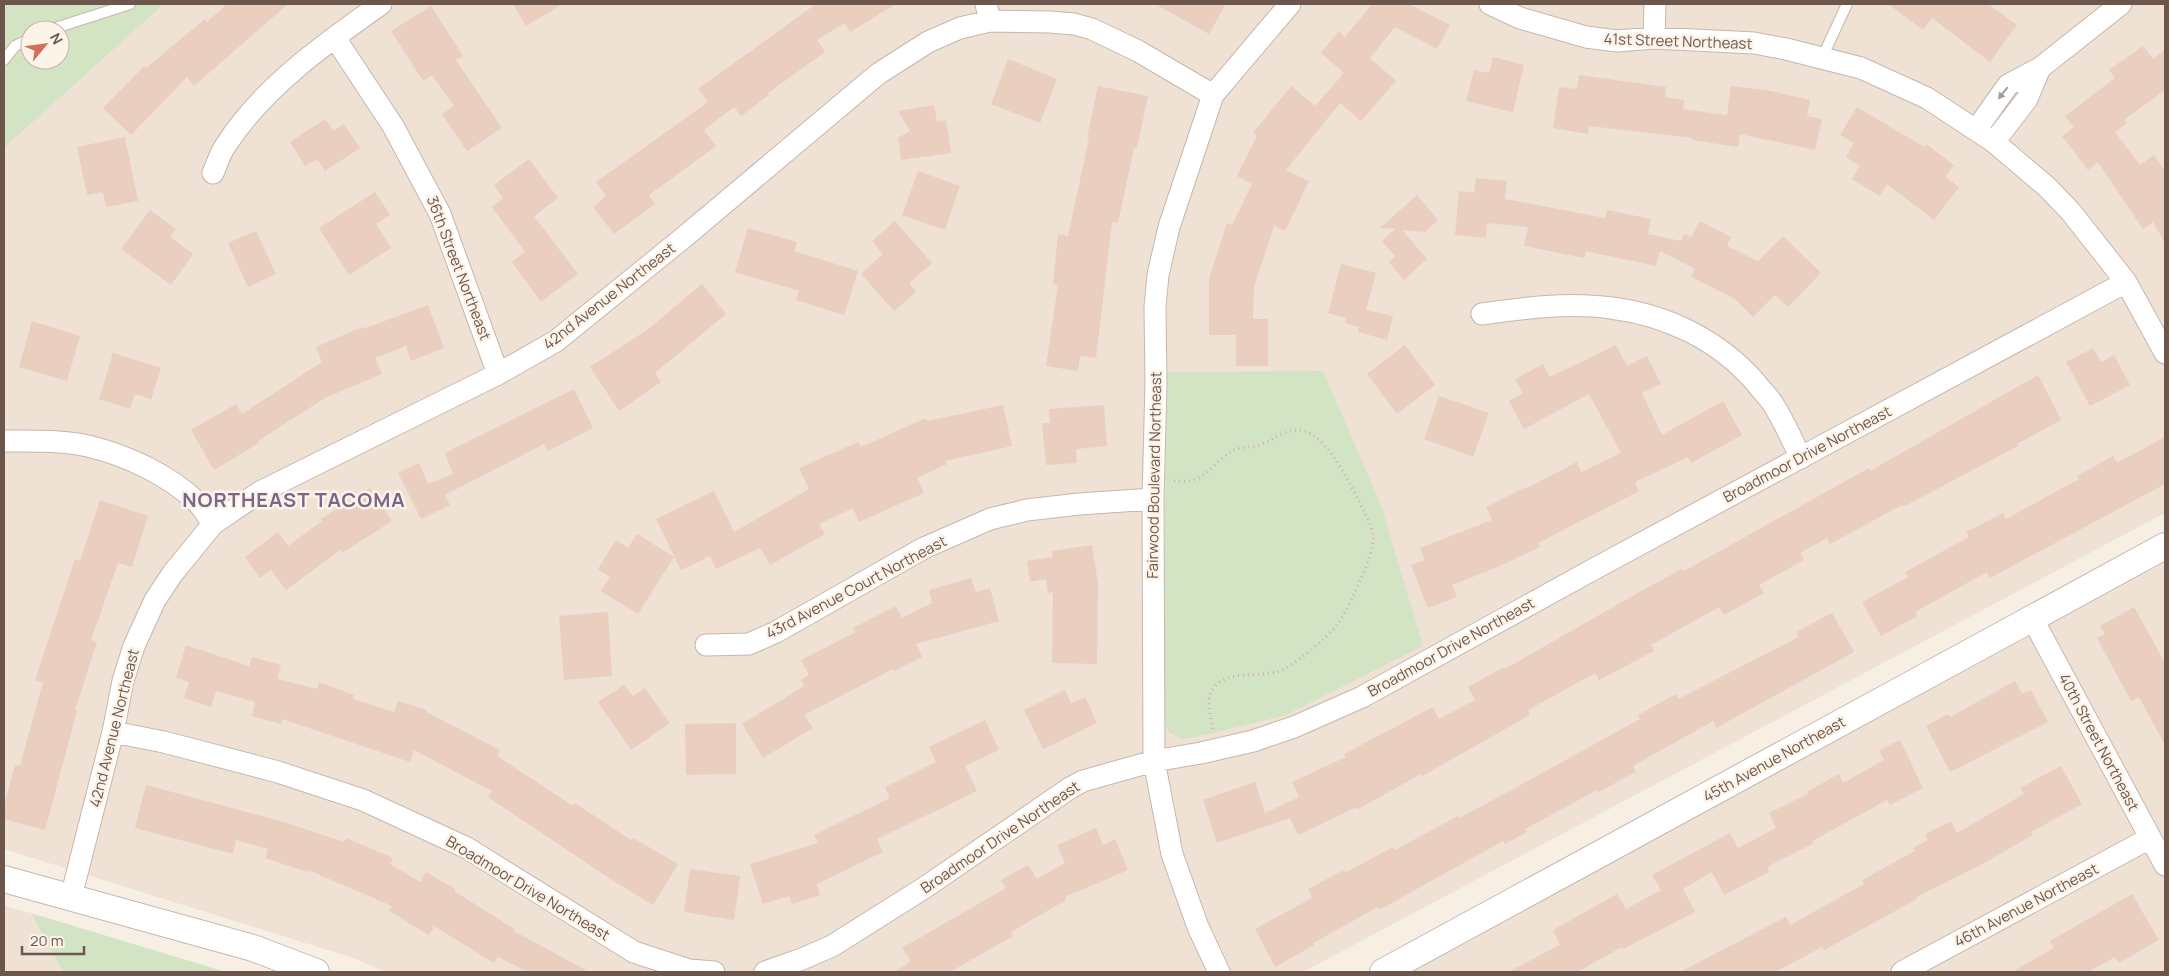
<svg xmlns="http://www.w3.org/2000/svg" width="2169" height="976" font-family="Manrope,sans-serif">
<style>
.residential{fill:#efe1d3}
.green{fill:#d3e4c5;fill-rule:evenodd}
.building{fill:#eacec0}
.lines{fill:none;stroke-linecap:round;stroke-linejoin:round}
.service-casing{stroke:#c7b7ac;stroke-width:12}
.minor-casing{stroke:#c7b7ac;stroke-width:23}
.tertiary-casing{stroke:#c7b7ac;stroke-width:28}
.path{stroke:#ceb2a3;stroke-width:3;stroke-dasharray:1 4;stroke-linecap:butt}
.service{stroke:#fff;stroke-width:10}
.minor{stroke:#fff;stroke-width:21}
.tertiary{stroke:#fff;stroke-width:26}
.oneway{fill:#a79a94}
.labels{text-anchor:middle;dominant-baseline:central;stroke-width:5;stroke-linejoin:round;paint-order:stroke}
.street-label{font-size:15px;fill:#6d574d;stroke:#fcf4e9}
.district-label{font-size:20px;font-weight:bold;letter-spacing:1px;fill:#7b668a;stroke:#fcf4e9}
</style>
<rect width="100%" height="100%" fill="#f8efe4"/>
<path class="residential" d="M164,4h2001v509l-862,459h-918l-32,-14 -349,-109v-701z
M2165,563v409h-758z
M4,906l27,7 32,59h-59z"/>
<path class="green" d="M4,4h160l-160,144zM30,30h30v30h-30z
M1323,371l58,134 42,141 -137,69 -81,20 -23,4 -12,-6 -8,-12 5,-349z
M31,913l195,59h-163z"/>
<path class="building" d="M227,4h61l-94,82 -7,-9 -56,58 -28,-27 41,-42 2,2 59,-49 2,3z
M513,4h50l-37,22z
M816,4h80l-46,28 -5,-9 -28,17 8,12 -57,41 1,2 -28,21 -7,-9 -30,23 12,16 -67,49 6,9 -41,30 -21,-27 13,-11 -10,-14 112,-80 -10,-13z
M1155,4h71l-17,30z
M1372,4h37l41,21 -13,24 -42,-22 -25,31 26,23 -35,40 -21,-18 -54,67 23,11 -24,50 -11,-5 -20,61 -1,32h15v47h-32v-31h-27v-56l18,-56 5,2 20,-41 -15,-8 20,-40 -4,-3 38,-47 24,20 29,-33 -23,-20 18,-22 6,6z
M1888,4h100l29,21 -27,37 -58,-44 -9,12z
M431,6l32,50 -7,4 46,68 -35,23 -25,-37 12,-8 -22,-31 -9,6 -32,-50z
M2143,46l10,13 12,-9v40l-41,30 3,3 -12,9 25,33 14,-10 11,17v71l-12,-21 -10,7 -45,-67 -10,8 -26,-34 12,-9 -9,-11 50,-38 -6,-8z
M1493,57l31,8 -11,47 -47,-11 8,-31 15,3z
M1008,59l49,20 -17,44 -49,-19z
M1579,75l87,12 -1,10 19,3 -1,9 44,6 4,-29 41,5 38,9 -3,16 15,3 -7,31 -75,-16 -2,13 -46,-7 1,-2 -104,-12 -1,8 -35,-6 6,-41 18,2z
M1098,86l50,10 -11,52h-3l-16,75 -6,-1 -16,136 -16,-2 -2,15 -32,-5 12,-81 -5,-1 5,-50 10,2 21,-98h-2z
M934,105l3,17 9,-2 5,33 -50,7 -3,-22 12,-7 -12,-20z
M1857,107l67,40 2,-3 28,21 -9,12 14,10 -25,33 -47,-36 -7,12 -28,-17 8,-13 -14,-9 8,-14 -14,-8z
M325,119l8,12 11,-7 16,24 -35,23 -8,-12 -12,7 -15,-24z
M125,137l13,64 -32,6 -3,-15 -16,3 -10,-48z
M529,159l29,39 -24,18 44,58 -37,28 -29,-40 13,-10 -33,-45 11,-9 -9,-13z
M918,171l42,15 -15,44 -43,-15z
M1476,178l31,3 -2,18 100,19 2,-8 44,9 -3,15 33,7 3,-7 7,3 9,-16 31,16 -4,9 31,15 25,-25 38,37 -33,34 -13,-12 -22,22 -18,-18 -44,-22 4,-8 -35,-18 -4,15 -70,-15 -2,7 -60,-12 4,-19 -41,-4 -1,15 -31,-3 4,-44 15,2z
M375,192l15,23 -14,9 15,24 -42,27 -30,-47z
M1417,195l21,25 -13,12 -23,-2 25,29 -23,21 -15,-18 6,-6 -13,-15 13,-12 -15,-1z
M150,210l26,19 -6,8 23,17 -22,31 -50,-36z
M895,221l37,42 -23,20 7,9 -22,19 -33,-37 22,-20 -11,-13z
M748,228l49,14 -3,9 64,20 -14,44 -48,-15 3,-9 -64,-19z
M256,231l20,43 -28,13 -20,-44z
M1341,264l35,9 -10,37 27,6 -6,24 -29,-8 1,-5 -14,-4 1,-5 -18,-5z
M702,284l24,30 -71,59 6,9 -42,29 -29,-44 57,-37z
M428,305l16,43 -33,13 -5,-15 -31,12 7,16 -57,24 -67,43 1,2 -45,27 -23,-40 45,-26 6,10 80,-52 -6,-15 46,-20 1,2z
M32,321l48,15 -13,45 -48,-14z
M1405,345l30,40 -38,29 -30,-40z
M1616,345l11,21 20,-10 14,28 -19,9 20,42 61,-34 19,34 -51,28 -3,-6 -53,25 4,9 -101,52 2,4 -47,22 -41,16 5,12 -29,11 -17,-43 14,-5 -5,-12 72,-28 -6,-13 40,-20 1,1 50,-26 4,10 40,-19 -32,-59 -65,35 -15,-28 14,-8 -8,-14 28,-15 7,13z
M2093,348l8,14 13,-7 16,30 -40,21 -24,-44z
M113,353l48,15 -10,31 -16,-5 -5,15 -31,-10z
M2038,375l23,45 -44,24 1,2 -115,61 -1,-2 -72,39 -3,-6 -27,15 4,7 -45,25 5,8 -40,22 -5,-8 -68,38 3,6 -55,29 -4,-7 -67,37 2,5 -108,61 -1,-2 -63,35 -1,-2 -59,28 -8,-17 -73,25 -14,-43 52,-18 10,31 34,-16 -7,-15 54,-25 -2,-3 89,-47 6,12 36,-19 -7,-13 36,-20 1,2 145,-83 32,-17 2,2 185,-103 1,3z
M574,389l19,39 -45,23 -4,-7 -99,51 5,10 -29,14 -23,-46 21,-10 9,21 25,-10 -8,-21z
M1439,396l50,17 -16,44 -49,-18z
M1003,405l9,41 -67,15 2,3 -30,14 7,15 -65,29 -6,-14 -34,16 6,10 -55,31 -10,-17 -44,21 -6,-13 -29,14 -25,-51 58,-28 20,41 75,-43 -10,-21 59,-26 3,5 65,-29 1,3z
M1104,405l3,41 -31,3 1,14 -31,2 -4,-42h8l-1,-14z
M2165,437v47l-175,94 -3,-6 -72,40 2,4 -36,20 -19,-34 46,-25 -3,-5 64,-35 -3,-5 37,-19 3,6 73,-40 -2,-3 36,-20 4,7z
M370,488l22,33 -50,32 -2,-3 -54,40 -15,-20 -11,8 -15,-21 33,-25 10,14 34,-25 -1,-2z
M100,500l48,16 -16,51 -14,-4 -27,77 6,2 -22,68 2,1 -32,119 -41,-11v-13l11,-41 5,1 23,-84 -8,-2 40,-121 5,2z
M637,534l37,23 -36,57 -37,-23 9,-14 -12,-8 18,-29 12,8z
M1092,545l6,39 -1,80 -45,-1 1,-71 -5,1 -2,-14 -16,3 -3,-21 26,-4 -1,-6z
M971,578l5,14 14,-4 9,33 -83,23 6,13 -28,14 -1,-2 -89,46 9,13 -50,30 -21,-34 62,-38 -3,-6 8,-5 -8,-15 55,-28 -3,-4 43,-22 6,12 30,-15 -3,-13z
M2134,607l31,56v82l-26,-48 -8,4 -34,-63 8,-4 -5,-8z
M608,612l4,64 -48,4 -5,-64z
M1832,613l22,39 -138,76 -3,-7 -80,45 3,6 -38,20 -1,-2 -72,39 2,3 -22,12 -2,-3 -124,69 -1,-3 -65,36 1,2 -39,22 -20,-38 57,-31 -4,-9 36,-19 1,3 48,-26 2,3 63,-34 1,2 47,-25 134,-74 -2,-4 38,-21 2,5 121,-62 -3,-5z
M186,645l63,21 3,-9 29,8 -4,14 40,10 2,-7 35,13 -1,4 41,13 4,-11 29,9 -1,2 74,38 -3,6 76,50 2,-3 56,37 2,-2 45,26 -25,41 -44,-27 -121,-81 4,-6 -78,-41 -4,12 -128,-43 -1,5 -29,-8 3,-14 -39,-11 -5,16 -27,-9 5,-16 -13,-4z
M2015,681l7,13 9,-4 17,32 -98,50 -24,-46 22,-12 2,3z
M624,685l9,11 12,-8 25,35 -39,27 -33,-48z
M1065,690l6,13 14,-6 12,26 -54,26 -19,-39z
M985,720l14,30 -34,16 12,25 -100,48 6,13 -66,32 3,11 -28,9 -3,-8 -26,8 -13,-40 68,-21 -4,-8 76,-37 -5,-11 51,-25 -7,-15z
M736,723v51l-50,1 -1,-51z
M1900,740l23,48 -33,17 -3,-5 -75,41 2,2 -47,24 2,5 -45,23 -12,-23 -29,17 12,23 -72,37 -1,-2 -45,25h-69l52,-27 -7,-15 64,-36 9,15 35,-19 -9,-15 78,-42 8,15 38,-20 -7,-15 40,-20 -1,-2 31,-17 4,9 41,-23 -5,-10z
M2061,766l21,38 -51,28 2,3 -58,33 -59,29 1,2 -93,51 -2,-3 -47,25h-95l106,-55 4,8 74,-41 -2,-4 53,-29 -2,-3 15,-8 -3,-6 26,-13 6,12 67,-39 -4,-6z
M146,785l138,37 60,20 2,-4 47,20 -3,6 30,18 6,-10 29,17 -1,2 61,38 -1,2 75,41h-61l-30,-15 -4,6 -60,-37 -5,9 -40,-24 3,-5 -84,-36 -1,2 -42,-14 3,-9 -32,-9 -3,14 -98,-26z
M1096,828l7,17 12,-6 13,31 -63,27 1,3 -55,32 2,4 -63,36h-56l17,-11 -9,-13 104,-60 -5,-8 27,-15 9,14 28,-16 -8,-18z
M690,869l50,7 -6,44 -50,-8z
M2132,894l27,46 -40,23 -4,-6 -27,15h-76l42,-24 -4,-7z"/>
<g class="lines">
<defs>
<path id="service" d="M49,30l81,-26
M1822,58l25,-54
M4,60l11,-14 15,-7"/>
<path id="minor" d="M986,4l4,17
M1490,4l30,14 66,19 31,4 37,-3 100,5 32,6 75,19 66,30 67,44 53,45 24,25 55,70 39,71
M335,38l58,88 47,88 58,160
M1654,38l1,-34
M1976,130l32,-45 32,-17 81,-64
M1994,142l33,-43 13,-31
M213,173c4,-9 7,-20 13,-28 36,-57 101,-103 155,-141
M1482,314c42,-6 86,-12 129,-6 56,7 108,32 145,75 5,7 12,13 17,21 11,17 19,36 28,54
M4,441c28,0 57,-1 84,5 38,9 81,29 109,56 6,6 11,15 16,22
M2032,618l133,247
M706,645l43,-1 27,-12 148,-84 66,-29 37,-9 52,-6 74,-5
M113,732l51,10 114,30 85,28 104,48 167,104 55,18 25,2
M71,897l42,-165 10,-51 11,-35 21,-46 18,-27 40,-49 47,-32 238,-118 58,-33 127,-103 195,-164 50,-32 32,-14 30,-7 60,1 24,2 18,5 46,22 75,44
M765,972l37,-13 30,-13 92,-58 146,-100 13,-7 71,-20 47,-8 52,-12 41,-14 68,-30 232,-128 532,-287
M1219,972l-21,-45 -26,-73 -18,-93 -1,-262 3,-116 -1,-76 3,-32 11,-48 44,-132 77,-91
M1902,972l248,-134"/>
<path id="tertiary" d="M4,879l249,69 63,24
M1383,972l782,-426"/>
</defs>
<use href="#service" class="service-casing"/>
<use href="#minor" class="minor-casing"/>
<use href="#tertiary" class="tertiary-casing"/>
<path class="path" d="M1174,481c6,0 13,1 19,-1 13,-3 25,-20 36,-27 10,-8 22,-4 33,-9 11,-4 22,-14 35,-14 32,-1 61,71 74,96 2,7 3,14 1,22 -3,15 -25,65 -35,77 -12,14 -36,35 -53,44 -21,11 -56,-2 -71,20 -8,11 -2,29 0,41"/>
<use href="#service" class="service"/>
<use href="#minor" class="minor"/>
<use href="#tertiary" class="tertiary"/>
</g>
<defs><path id="oneway-solid" d="M-6-.8H1V-3.2L6.5 0L1 3.2V.8H-6Z" transform="scale(1.25)"/></defs>
<use class="oneway" href="#oneway-solid" transform="translate(2003 93) rotate(128)"/>
<g class="labels">
<g class="street-label">
<text transform="translate(1678 41) rotate(2)">41st Street Northeast</text>
<text transform="translate(459 268) rotate(69)">36th Street Northeast</text>
<text transform="translate(609 296) rotate(-38)">42nd Avenue Northeast</text>
<text transform="translate(1807 454) rotate(-28)">Broadmoor Drive Northeast</text>
<text transform="translate(1154 475) rotate(-89)">Fairwood Boulevard Northeast</text>
<text transform="translate(856 587) rotate(-28)">43rd Avenue Court Northeast</text>
<text transform="translate(1451 647) rotate(-29)">Broadmoor Drive Northeast</text>
<text transform="translate(114 728) rotate(-76)">42nd Avenue Northeast</text>
<text transform="translate(2099 742) rotate(62)">40th Street Northeast</text>
<text transform="translate(1774 759) rotate(-29)">45th Avenue Northeast</text>
<text transform="translate(1000 837) rotate(-34)">Broadmoor Drive Northeast</text>
<text transform="translate(528 888) rotate(31)">Broadmoor Drive Northeast</text>
<text transform="translate(2026 905) rotate(-28)">46th Avenue Northeast</text>
</g>
<g class="district-label">
<text x="294" y="499">NORTHEAST TACOMA</text>
</g>
</g>
<rect width="2169" height="976" fill="none" stroke="#6d574d" stroke-width="10"/>
<g transform="translate(45 45) rotate(61)"><circle r="24" fill="#fcf4e9" stroke="#c3b5ab"/>
<path d="M0-4L9 19L0 12L-9 19Z" fill="#d26f5a"/>
<text y="-8" font-size="14" font-weight="bold" text-anchor="middle" fill="#6d574d">N</text>
</g>
<path d="M22 946v8h62v-8" fill="none" stroke="#6d574d" stroke-width="2.5"/>
<text x="30" y="946" font-size="15" fill="#6d574d" stroke="#fcf4e9" stroke-width="4" paint-order="stroke">20 m</text>
</svg>
